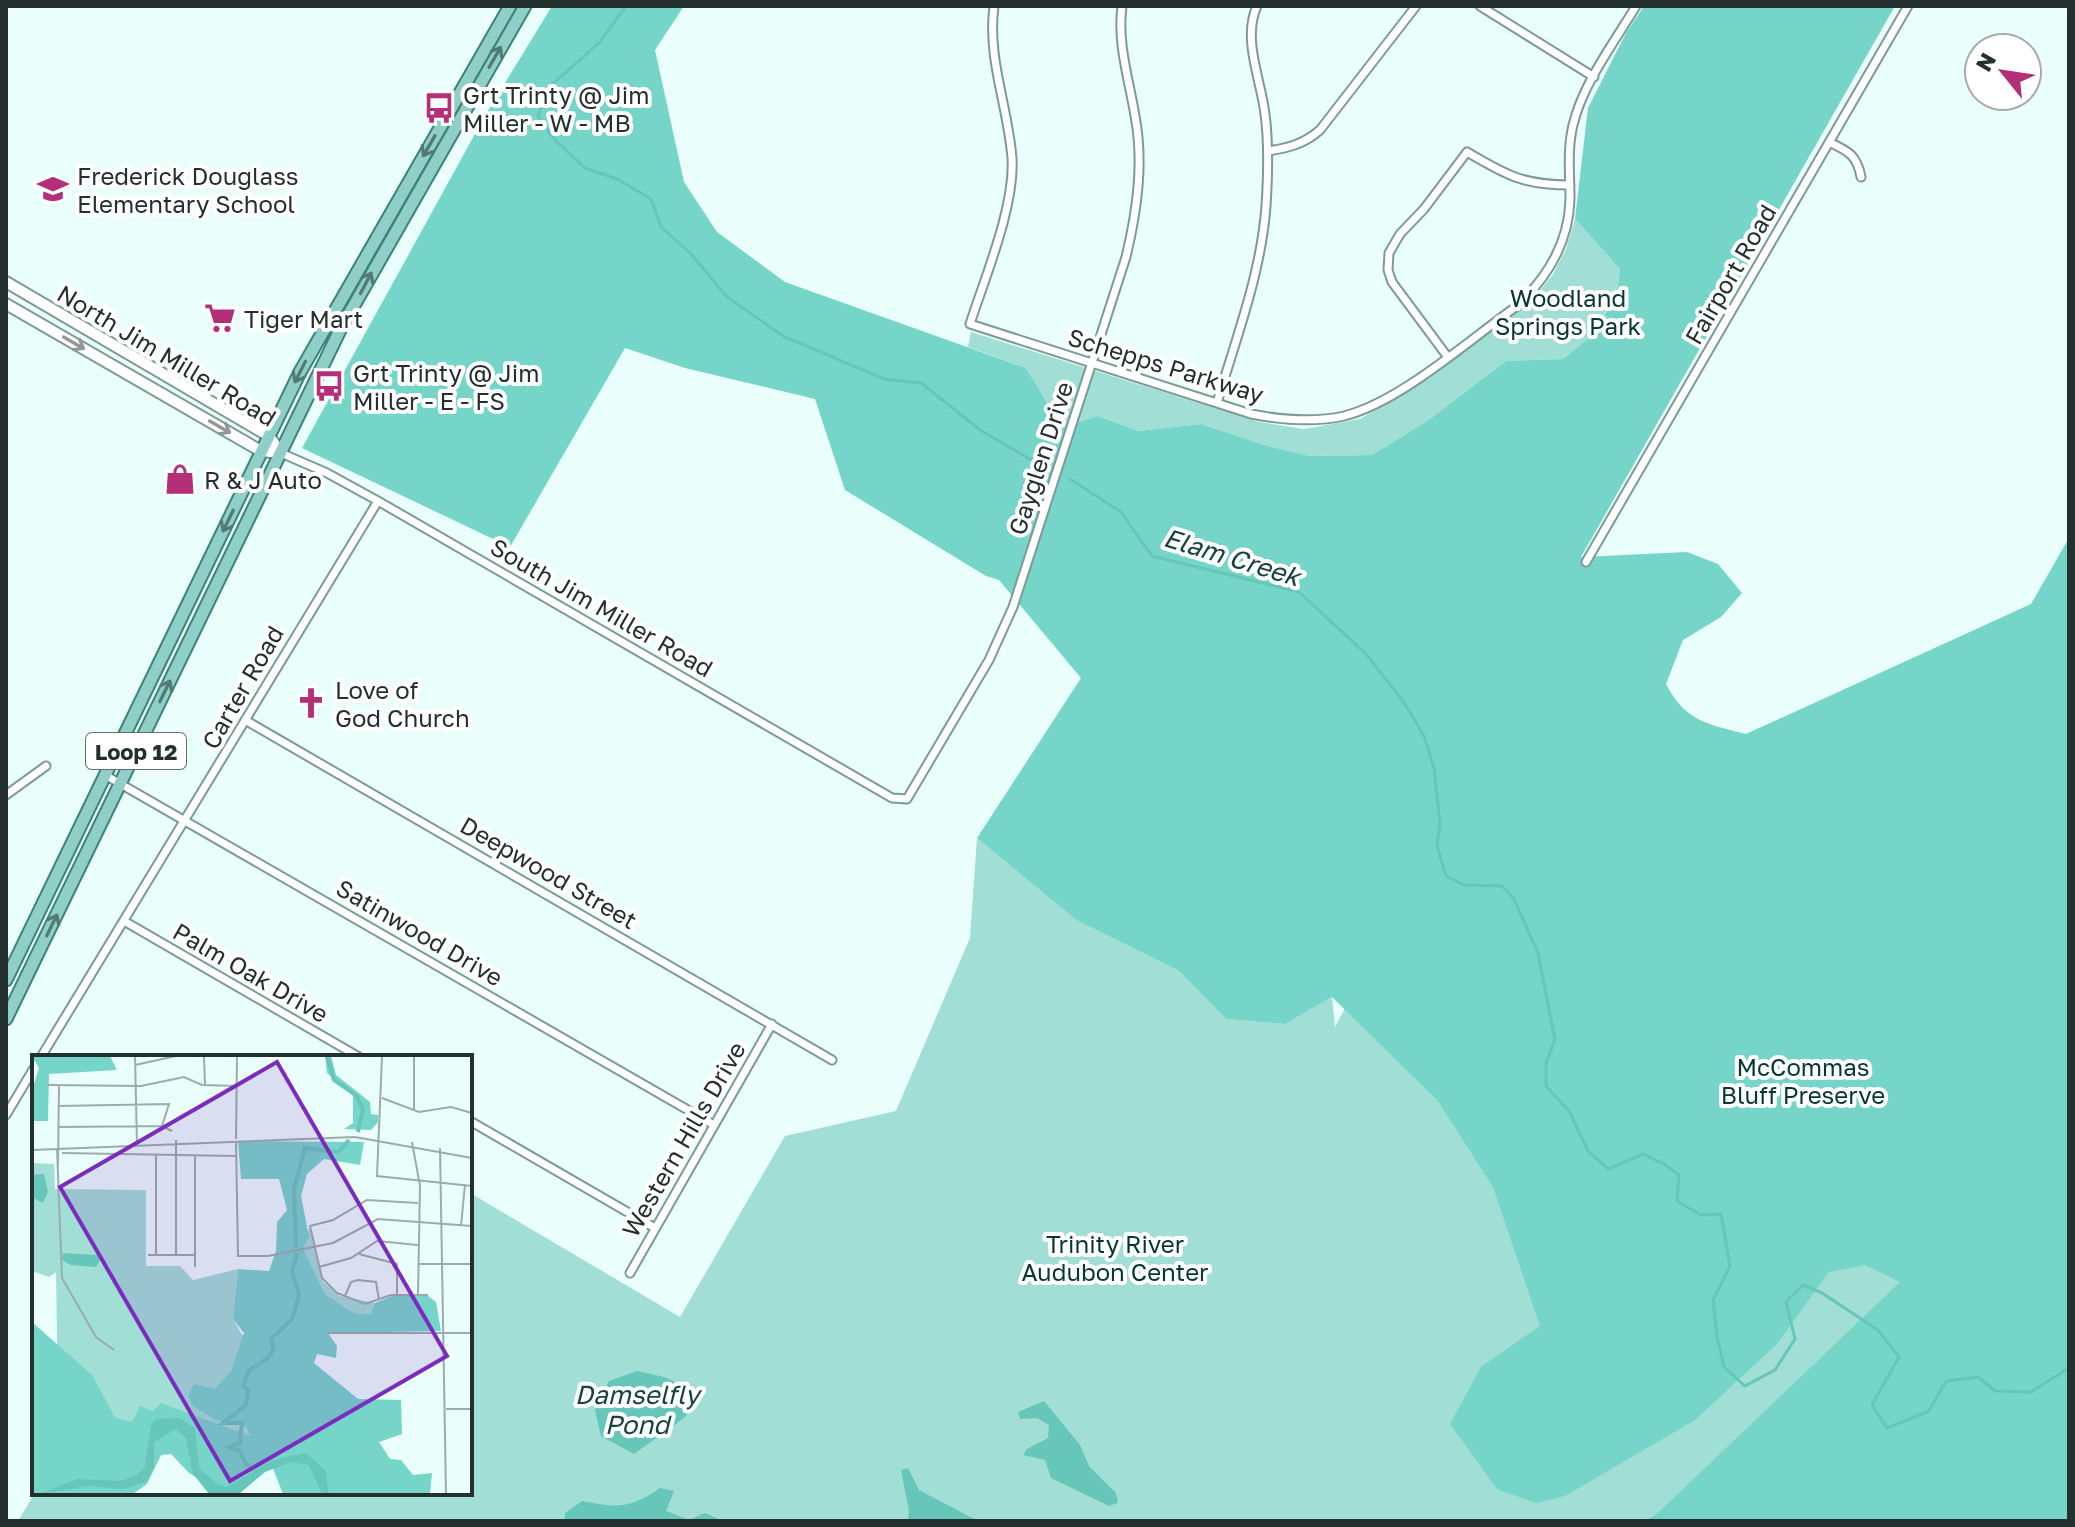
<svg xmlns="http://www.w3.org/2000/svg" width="2075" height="1527" font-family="'Golos Text',sans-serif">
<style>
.green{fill:#a1ded5}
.forest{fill:#75d5c9}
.water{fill:#65c6b9}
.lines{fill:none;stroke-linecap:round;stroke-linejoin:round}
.stream{stroke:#65c6b9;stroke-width:3}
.street-casing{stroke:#7c9b96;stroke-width:11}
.secondary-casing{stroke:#7c9b96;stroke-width:14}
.primary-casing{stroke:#398379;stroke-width:15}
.street{stroke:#fff;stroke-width:7}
.secondary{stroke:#fff;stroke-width:10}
.primary{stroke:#8fcfc7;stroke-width:11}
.oneway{stroke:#547873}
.oneway2{stroke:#929896}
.labels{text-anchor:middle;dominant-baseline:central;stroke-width:8;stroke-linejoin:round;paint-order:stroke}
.shield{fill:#fff;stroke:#666e6d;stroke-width:2}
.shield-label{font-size:22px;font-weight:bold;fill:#24302e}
.poi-label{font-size:24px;fill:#24302e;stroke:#fff;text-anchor:start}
.street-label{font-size:24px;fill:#24302e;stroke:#fff}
.park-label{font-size:24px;fill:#063732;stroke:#fff}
.water-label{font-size:26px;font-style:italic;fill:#17443f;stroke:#fff}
.inset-river{fill:none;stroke:#65c6b9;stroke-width:4}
.inset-road{fill:none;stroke:#9baca9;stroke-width:2}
.view{fill:#7b2cbf;fill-opacity:0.15;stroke:#7b2cbf;stroke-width:4}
.inset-edge{fill:none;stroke:#24302e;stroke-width:4}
</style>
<rect width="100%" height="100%" fill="#eafefb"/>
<path class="green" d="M1575,219l45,50 -3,22 -22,42 -32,26 -57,2 -76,58 -58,36 -62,1 -42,-10 -67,-22 -62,7 -41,-15 -36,13 -36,-61 -58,-21 3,-15 288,90 45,7 56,-10 70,-41 100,-76 22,-26 14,-27z
M1541,639l528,882h-2051l17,-28h435v-300l210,124 105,-181 111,-25 74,-173 7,-100 99,82 103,51 47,48 59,5 47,-27 3,30z"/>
<path class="forest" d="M552,6h132l-29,44 29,132 33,50 68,50 241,86 36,60 36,-12 41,15 62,-7 67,22 42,10 62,-1 58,-36 76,-58 57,-2 32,-26 22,-41 3,-23 -45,-50 13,-111 38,-75 18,-27h251l-314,551 106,-5 31,12 24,29 -21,24 -38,23 -17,44c19,37 41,40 80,50l285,-130 38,-66v983h-423l13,-9 241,-230 -35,-17 -36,7 -52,72 -82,76 -130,76 -29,7 -39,-14 -47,-65 31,-57 59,-41 -47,-139 -55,-86 -106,-104 -47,27 -59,-5 -47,-48 -103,-51 -99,-82 104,-160 -82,-98 -13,-4 -141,-86 -30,-91 -130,-31 -60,-20 -115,199 -208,-99 184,-334z"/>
<path class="water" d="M637,1371c30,7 40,5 58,33l-11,14 -50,36 -33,-18 -6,-26 14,-29z
M1044,1401l36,44 9,21 27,27 2,10 -9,3 -58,-28 -6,-18 -22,-5 4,-6 21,-11 1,-13 -12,-7 -17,1 -2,-7z
M908,1468l11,22 59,31h-70l1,-10 -8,-41z
M660,1488l14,3 -8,20 23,9 16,-7 17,8h-157v-8l17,-12c37,7 47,8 78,-13z"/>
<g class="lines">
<path class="stream" d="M626,6l-26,36 -53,47 -9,27 16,23 31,29 32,11 34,20 10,28 30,27 36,43 56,39 101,43 37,4 59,47 62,36
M1070,479l51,33 31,44 147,36 67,62 39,50 19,32 10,32 6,56 -3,22 9,30 18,9 38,1 12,13 24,54 17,87 -9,23v23l23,25 19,40 20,18 35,-15 21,10 15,11 -2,26 24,14 20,-1 9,52 -17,34 4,37 7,30 21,19 30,-16 20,-31 -9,-37 17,-17 19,8 56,37 21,27 -27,48 15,23 42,-17 17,-30 32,-4 17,14 36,1 38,-24"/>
<defs>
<path id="street" d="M994,6c-7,53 14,100 18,152 3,49 -27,119 -42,166l281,90c31,6 62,9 93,2 56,-14 125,-76 173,-110 31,-29 52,-63 53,-107 0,-25 -3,-49 3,-74 10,-42 41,-82 63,-119
M1480,6l114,71
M1829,142c19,9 28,13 32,35
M1268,151c20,-3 36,-7 52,-21l96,-124
M1447,356l-55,-74 -4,-12 1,-17 11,-19 24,-25 43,-57c39,23 56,33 103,33
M1217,403c19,-65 44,-129 49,-197 2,-30 3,-62 -1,-92 -4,-34 -23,-75 -8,-108
M281,453l46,20 51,28 514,297 15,1 82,-139 24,-53 113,-350c11,-46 18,-94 9,-141 -6,-37 -18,-72 -13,-110
M1586,562l322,-556
M245,720l587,340
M105,775l609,350
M6,795l40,-29
M124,921l235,136
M41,1057l337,-556
M6,1115l28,-47
M470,1121l185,107
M630,1273l142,-249"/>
<path id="secondary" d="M6,282l263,154 12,17
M6,304l255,147 20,2"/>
<path id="primary" d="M6,980l294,-608 210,-366
M6,1019l335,-691 184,-322"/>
</defs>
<use href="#street" class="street-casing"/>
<use href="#secondary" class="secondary-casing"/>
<use href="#primary" class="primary-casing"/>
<use href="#street" class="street"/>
<use href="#secondary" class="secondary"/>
<use href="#primary" class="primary"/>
</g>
<defs><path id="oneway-shaft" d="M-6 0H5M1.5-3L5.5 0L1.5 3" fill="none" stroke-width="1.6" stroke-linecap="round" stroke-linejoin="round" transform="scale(2)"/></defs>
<g class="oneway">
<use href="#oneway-shaft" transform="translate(495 57) rotate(-60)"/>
<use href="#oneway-shaft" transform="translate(429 146) rotate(120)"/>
<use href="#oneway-shaft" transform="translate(366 283) rotate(-62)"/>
<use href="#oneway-shaft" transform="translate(300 372) rotate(117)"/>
<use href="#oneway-shaft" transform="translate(228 521) rotate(116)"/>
<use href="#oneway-shaft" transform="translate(165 691) rotate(-64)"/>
<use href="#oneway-shaft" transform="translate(52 925) rotate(-64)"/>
</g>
<g class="oneway2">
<use href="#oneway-shaft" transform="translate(74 343) rotate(30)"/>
<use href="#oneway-shaft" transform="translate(220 427) rotate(30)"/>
</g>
<defs>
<symbol id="bus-bare" viewBox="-9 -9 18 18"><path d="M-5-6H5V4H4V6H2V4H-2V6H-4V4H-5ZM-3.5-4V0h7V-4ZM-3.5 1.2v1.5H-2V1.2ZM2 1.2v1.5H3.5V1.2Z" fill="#b33078" stroke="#fff" stroke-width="2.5" paint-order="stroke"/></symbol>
<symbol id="school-bare" viewBox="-9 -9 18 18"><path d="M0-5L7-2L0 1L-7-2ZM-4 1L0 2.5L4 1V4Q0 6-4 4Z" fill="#b33078" stroke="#fff" stroke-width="2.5" paint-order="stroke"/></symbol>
<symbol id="supermarket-bare" viewBox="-9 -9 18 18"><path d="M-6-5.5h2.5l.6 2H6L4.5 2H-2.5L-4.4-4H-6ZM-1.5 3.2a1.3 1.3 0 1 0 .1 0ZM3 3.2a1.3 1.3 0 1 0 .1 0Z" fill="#b33078" stroke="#fff" stroke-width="2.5" paint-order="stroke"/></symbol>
<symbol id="shop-bare" viewBox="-9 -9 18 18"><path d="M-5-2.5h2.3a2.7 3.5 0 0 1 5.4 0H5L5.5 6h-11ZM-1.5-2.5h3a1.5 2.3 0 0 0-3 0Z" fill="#b33078" stroke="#fff" stroke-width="2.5" paint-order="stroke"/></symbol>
<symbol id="church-bare" viewBox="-9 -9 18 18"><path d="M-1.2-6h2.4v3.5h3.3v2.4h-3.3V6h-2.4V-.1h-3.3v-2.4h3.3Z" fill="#b33078" stroke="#fff" stroke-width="2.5" paint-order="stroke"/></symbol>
</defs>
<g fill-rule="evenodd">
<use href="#bus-bare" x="417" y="86" width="44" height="44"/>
<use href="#school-bare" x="31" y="167" width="44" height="44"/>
<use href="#supermarket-bare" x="198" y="296" width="44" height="44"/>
<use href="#bus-bare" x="307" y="364" width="44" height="44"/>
<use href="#shop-bare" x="158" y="457" width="44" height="44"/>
<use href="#church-bare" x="289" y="681" width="44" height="44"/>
</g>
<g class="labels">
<rect class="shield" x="86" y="733" width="100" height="36" rx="6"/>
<g class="shield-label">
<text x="136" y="751">Loop 12</text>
</g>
<g class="poi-label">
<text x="463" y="94">Grt Trinty @ Jim<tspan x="463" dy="28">Miller - W - MB</tspan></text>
<text x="77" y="175">Frederick Douglass<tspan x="77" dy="28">Elementary School</tspan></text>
<text x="244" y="318">Tiger Mart</text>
<text x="353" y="372">Grt Trinty @ Jim<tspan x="353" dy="28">Miller - E - FS</tspan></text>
<text x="204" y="479">R &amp; J Auto</text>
<text x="335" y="689">Love of<tspan x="335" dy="28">God Church</tspan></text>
</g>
<g class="street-label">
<text transform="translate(1730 274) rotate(-60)">Fairport Road</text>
<text transform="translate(167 355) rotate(31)">North Jim Miller Road</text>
<text transform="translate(1166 365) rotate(17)">Schepps Parkway</text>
<text transform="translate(1040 458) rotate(-72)">Gayglen Drive</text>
<text transform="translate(602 607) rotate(30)">South Jim Miller Road</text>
<text transform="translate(242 687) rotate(-60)">Carter Road</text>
<text transform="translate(549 872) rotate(30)">Deepwood Street</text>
<text transform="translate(420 932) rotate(30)">Satinwood Drive</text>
<text transform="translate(251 972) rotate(30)">Palm Oak Drive</text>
<text transform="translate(683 1139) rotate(-60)">Western Hills Drive</text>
</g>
<g class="park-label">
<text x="1568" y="297">Woodland<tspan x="1568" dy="28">Springs Park</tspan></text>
<text x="1803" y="1066">McCommas<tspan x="1803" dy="28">Bluff Preserve</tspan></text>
<text x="1115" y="1243">Trinity River<tspan x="1115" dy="28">Audubon Center</tspan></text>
</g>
<g class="water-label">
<text transform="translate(1232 557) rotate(17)">Elam Creek</text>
<text x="637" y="1394">Damselfly<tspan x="637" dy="30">Pond</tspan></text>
</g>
</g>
<g transform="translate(32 1055)">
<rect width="440" height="440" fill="#eafefb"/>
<path d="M0,108l22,1 1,25 91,1v76h34l13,14 45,-11 -5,50 9,16 71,-2 1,63 112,92 -108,-28 -121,-22 -138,15 -3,-181 -7,5 -17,-6zM277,172l14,55 17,14 35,7 -3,11 -18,-1 -29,-19 -22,-46z" fill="#a1ded5"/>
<path d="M0,1h78l7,14 -68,4 -1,47h-16v-31l7,-22zM293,1h6l5,19 34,27 1,12 7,1v7l-7,8 -27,-1 9,-6v-27l-26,-23zM206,86l126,1 -4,23 -36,-6 -17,15 -6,22 8,41 -6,11 22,46 29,19 17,1 4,-11 17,-7h36l8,6 5,29 -113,2 9,13 -1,12 -19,-4 -3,9 44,36 43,1 1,34 -23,8 11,17 11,1 12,15 19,-2 -2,21h-147l-11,-28 -34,22 -25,-1 -24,-14 -18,-19 -10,1 -14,29 -14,10h-101v-172l61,54 22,42 17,4 8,-16 13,5 8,-8 89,33 -4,-10 -32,-7 -21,-13 -5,-10 6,-12 21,5 16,-18 13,-38 -11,-14 5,-50 31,2 7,-20 1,-29 10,-12 -8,-31h-38z" fill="#75d5c9"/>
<path d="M12,119l4,18 -5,11 -10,-5 -1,-23zM31,198l34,2 3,5 -4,7 -25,-2 -9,-5zM147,363l16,10 4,40 18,16 10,3 46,-27 33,-7 19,17 4,24h-7l-13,-29 -18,-3 -26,10 -26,22h-30l-16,-20 -7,-36 -10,-9 -22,13v25l-8,15 -23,7 -35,-3 -48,8 37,-15 43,2 16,-5 9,-9 6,-42 5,-6z" fill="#65c6b9"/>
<path class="inset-river" d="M295,1l7,24 22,15 7,14 -5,23M264,193l-2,-59 11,-41 33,4 11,-12M224,415l-10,-6 -6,-13 -11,-4 11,-4 2,-20h-19l23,-18 2,-15 -5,-4 6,-16 19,-12 6,-10 -3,-9 21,-20 7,-24 -7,-24 5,-18"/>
<path class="inset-road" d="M103,1l2,89M172,1l1,29M350,1l-5,120 95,10M103,10l41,-9M16,30l93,1 43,-9 18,8 35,1M350,43l37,14 32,-5 21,6M26,51l111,-2 -7,22M382,55v-54M26,72l104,-1 10,5M204,84l1,-83M144,85v115M204,86l2,115h30l65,-13 45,-24 94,7M380,87l8,44 -2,108M408,93l6,346M25,94l5,129 34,59 18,13M0,95l323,-13 117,21M30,98l175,3M26,111l1,-81M386,148l-51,-3 -34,20 -23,6 12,52 15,15 28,11 26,-9h37M429,171l4,-42M327,199l38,10v30M116,200h47M124,200v-100M386,209h54M163,212v-112M287,212l32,-9 26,-17 41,4M313,241l6,-14 7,-2 18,2 3,18M295,278h145M414,354h26"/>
<path class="view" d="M245,7l170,294 -217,125 -170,-294z"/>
<rect width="440" height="440" class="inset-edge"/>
</g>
<rect width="2075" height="1527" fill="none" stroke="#24302e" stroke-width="16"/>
<g transform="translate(2003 72) rotate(300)"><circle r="38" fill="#ffffff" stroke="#a7acab" stroke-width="2"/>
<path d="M0-6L14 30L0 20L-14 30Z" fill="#b33078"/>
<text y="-12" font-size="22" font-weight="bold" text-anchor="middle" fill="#24302e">N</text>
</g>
</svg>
